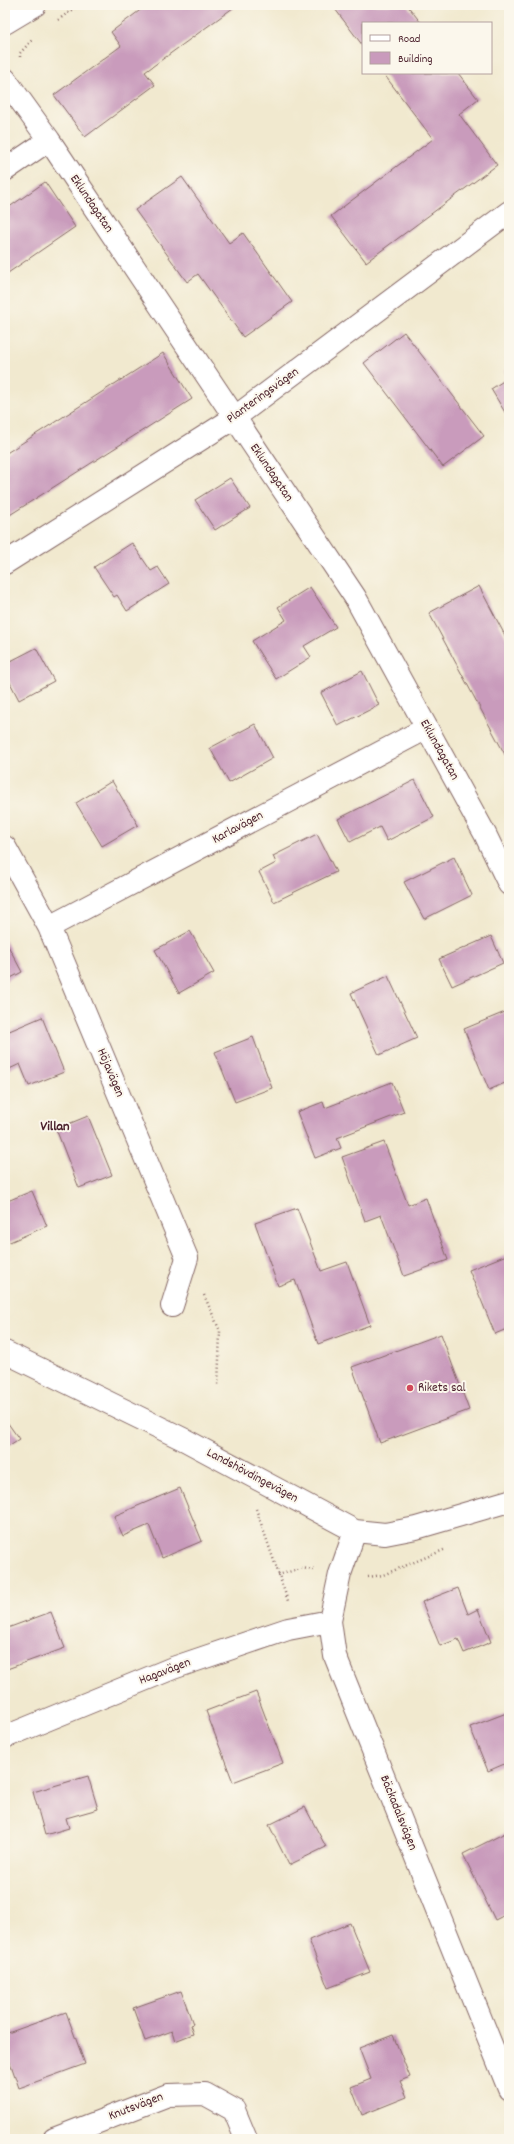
<svg xmlns="http://www.w3.org/2000/svg" width="514" height="2144" font-family="Dekko,sans-serif">
<style>
.building{fill:#c99bbc}
.lines{fill:none;stroke-linecap:round;stroke-linejoin:round}
.minor-casing{stroke:#846664;stroke-width:24}
.path{stroke:#846664;stroke-width:2.5;stroke-dasharray:1 3;stroke-linecap:butt}
.minor{stroke:#fff;stroke-width:22}
.poi-dot{fill:#d1495b;stroke:#fbf7ec;stroke-width:1.5}
.labels{text-anchor:middle;dominant-baseline:central;stroke-width:4;stroke-linejoin:round;paint-order:stroke}
.street-label{font-size:13px;fill:#4a1f2b;stroke:#fbf7ec}
.poi-label{font-size:13px;fill:#4a1f2b;stroke:#fbf7ec;text-anchor:start}
.neighbourhood-label{font-size:14px;font-weight:bold;fill:#4a1f2b;stroke:#fbf7ec}
</style>
<rect width="100%" height="100%" fill="#fbf7ec"/>
<filter id="ink" filterUnits="userSpaceOnUse"><feTurbulence type="fractalNoise" baseFrequency=".025" numOctaves="2"/><feDisplacementMap in="SourceGraphic" scale="8" xChannelSelector="R" yChannelSelector="G"/><feConvolveMatrix kernelMatrix="1 2 1 2 8 2 1 2 1" color-interpolation-filters="sRGB"/></filter>
<filter id="wash" filterUnits="userSpaceOnUse"><feTurbulence type="fractalNoise" baseFrequency=".012" numOctaves="4" result="noise"/><feDisplacementMap in="SourceGraphic" scale="16" xChannelSelector="R" yChannelSelector="G"/><feGaussianBlur stdDeviation="0.9" result="paint"/><feColorMatrix in="noise" values="0 0 0 0 0 0 0 0 0 0 0 0 0 0 0 0 0 1.4 0 .05"/><feComposite in="paint" operator="in"/></filter>
<g filter="url(#wash)">
<rect width="100%" height="100%" fill="#f1e9cf"/>
<g id="blocks">
<path class="building" d="M147,5h90l-92,67 10,13 -70,52 -31,-42 67,-49 -10,-14z
M332,5h75l14,18h-58v23z
M383,73h75l20,26 -19,15 38,51 -131,97 -35,-46 102,-77z
M182,177l47,66 14,-10 49,69 -49,35 -45,-63 -11,8 -52,-72z
M45,182l30,45 -70,48v-65z
M404,332l80,104 -41,31 -79,-104z
M163,353l29,46 -187,119v-64z
M509,368v51l-18,-30 17,-11 -4,-7z
M230,478l20,30 -35,22 -20,-30z
M132,543l19,28 7,-4 11,17 -42,27 -10,-16 -3,2 -20,-30z
M479,586l30,57v119l-80,-149z
M310,587l26,40 -32,19 7,11 -35,22 -24,-38 34,-21 -8,-13z
M36,648l18,33 -35,19 -14,-27v-9z
M362,671l17,34 -41,21 -17,-33z
M255,724l18,34 -44,25 -19,-35z
M415,780l19,37 -47,24 -7,-14 -30,15 -12,-23z
M112,781l26,44 -36,21 -26,-43z
M317,834l19,38 -62,30 -15,-30 17,-9 -3,-7z
M454,857l18,38 -48,24 -20,-37z
M190,931l24,42 -35,20 -24,-43z
M491,936l12,27 -51,23 -13,-27z
M5,940l17,32 -17,9z
M388,976l29,62 -38,17 -28,-62z
M505,1012l4,8v72l-4,-9 -16,7 -25,-61z
M42,1017l22,55 -35,14 -9,-22 -15,7v-36l3,-1 -1,-2z
M253,1037l19,51 -37,14 -20,-50z
M392,1082l12,30 -67,26 4,10 -26,10 -18,-46 26,-10 2,6z
M88,1116l24,59 -33,13 -23,-59z
M384,1142l24,63 18,-7 22,62 -44,16 -23,-61 -16,6 -23,-64z
M32,1191l15,35 -42,18v-42z
M297,1208l24,63 26,-9 23,63 -52,19 -23,-64 -17,6 -23,-63z
M509,1254v74l-14,6 -26,-64z
M441,1334l28,76 -89,33 -28,-76z
M5,1419l14,20 -14,9z
M180,1488l22,53 -40,17 -13,-33 -26,11 -9,-20z
M458,1588l10,26 10,-5 13,33 -27,11 -6,-14 -18,7 -18,-44z
M51,1612l14,36 -58,21 -2,-6v-34z
M256,1692l27,71 -50,19 -27,-71z
M509,1712v50l-21,9 -18,-44z
M88,1776l10,33 -32,9 3,10 -24,7 -12,-43z
M305,1807l21,40 -37,18 -20,-40z
M509,1831v82l-14,7 -32,-66z
M350,1923l20,49 -42,16 -19,-48z
M181,1991l12,33 -3,1 3,9 -18,7 -3,-10 -27,10 -12,-33z
M66,2012l19,52 -66,24 -9,-26 -5,2v-30z
M393,2035l17,42 -10,4 7,16 -45,18 -11,-28 20,-8 -12,-31z"/>
</g>
</g>
<g filter="url(#ink)">
<use href="#blocks" fill-opacity="0" stroke="#846664" stroke-width="1"/>
<g class="lines">
<defs>
<path id="minor" d="M5,23l30,-18
M5,79l44,61 306,457 130,237 24,50
M5,170l44,-30
M5,563l229,-145 275,-206
M5,847l44,80 138,331 -15,48
M49,927l378,-199
M5,1352l180,88 170,91 30,3 31,-6 93,-27
M355,1531l-15,43 -10,47 5,35 174,433
M5,1737l168,-69 115,-39 42,-8
M54,2139l114,-44 37,-1 29,16 12,29"/>
</defs>
<use href="#minor" class="minor-casing"/>
<path class="path" d="M58,20l21,-15
M20,57v-4l13,-14
M204,1295l16,36 -2,56
M256,1509l32,92
M278,1575l24,-7 12,2
M368,1577l15,-2 63,-26"/>
<use href="#minor" class="minor"/>
</g>
</g>
<circle class="poi-dot" cx="410" cy="1388" r="4"/>
<g class="labels">
<g class="street-label">
<text transform="translate(91 204) rotate(56)">Eklundagatan</text>
<text transform="translate(263 396) rotate(-36)">Planteringsvägen</text>
<text transform="translate(271 473) rotate(56)">Eklundagatan</text>
<text transform="translate(439 750) rotate(61)">Eklundagatan</text>
<text transform="translate(238 828) rotate(-28)">Karlavägen</text>
<text transform="translate(110 1073) rotate(67)">Höjavägen</text>
<text transform="translate(252 1476) rotate(28)">Landshövdingevägen</text>
<text transform="translate(165 1672) rotate(-21)">Hagavägen</text>
<text transform="translate(398 1813) rotate(68)">Bäckadalsvägen</text>
<text transform="translate(136 2107) rotate(-21)">Knutsvägen</text>
</g>
<g class="poi-label">
<text x="418" y="1388">Rikets sal</text>
</g>
<g class="neighbourhood-label">
<text x="55" y="1127">Villan</text>
</g>
</g>
<rect width="514" height="2144" fill="none" stroke="#fbf7ec" stroke-width="20"/>
<rect x="362" y="22" width="130" height="52" fill="#fbf7ec" stroke="#b4a19f"/>
<rect x="370" y="35" width="20" height="6" fill="#ffffff" stroke="#b4a19f"/>
<text x="398" y="42" font-size="12" fill="#4a1f2b">Road</text>
<rect x="370" y="52" width="20" height="12" fill="#c99bbc" stroke="#b4a19f"/>
<text x="398" y="62" font-size="12" fill="#4a1f2b">Building</text>
</svg>
